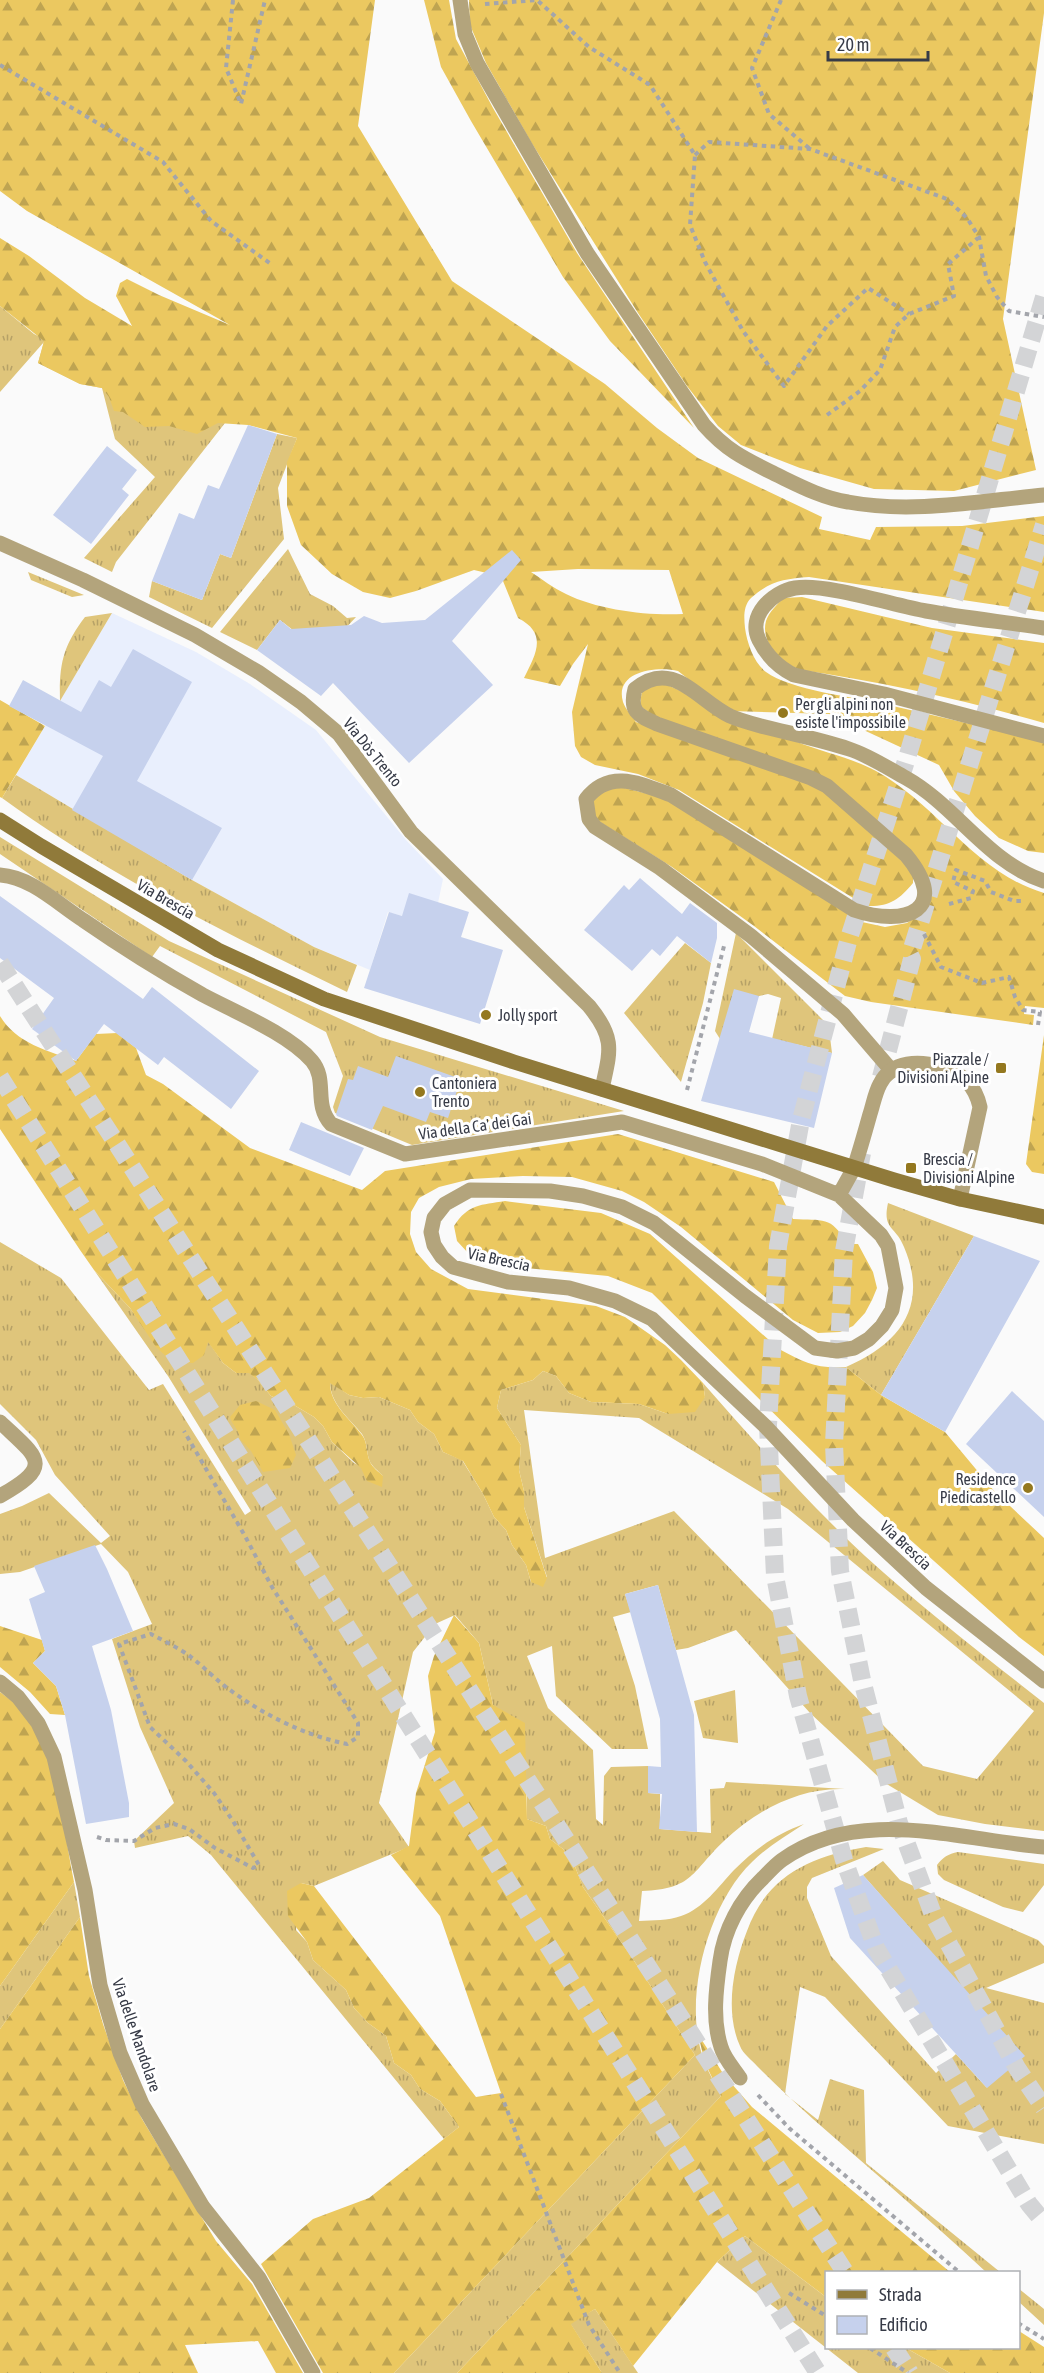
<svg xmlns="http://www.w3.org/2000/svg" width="1044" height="2373" font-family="'Asap Condensed',sans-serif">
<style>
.built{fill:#e9effd}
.grass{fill:url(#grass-tufts);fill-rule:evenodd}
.forest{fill:url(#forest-firs);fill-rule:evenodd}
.building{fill:#c6d1ed}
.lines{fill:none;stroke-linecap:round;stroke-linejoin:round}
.highway-tunnel{stroke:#d3d4d6;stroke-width:18;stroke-dasharray:18 9;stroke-linecap:butt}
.path{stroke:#a3a5ab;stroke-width:4;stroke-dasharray:4.5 4.5;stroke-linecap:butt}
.lane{stroke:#b3a47c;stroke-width:15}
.street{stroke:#b3a47c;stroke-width:15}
.secondary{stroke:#907a3a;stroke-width:15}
.poi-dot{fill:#94781f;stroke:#fff;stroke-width:2}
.labels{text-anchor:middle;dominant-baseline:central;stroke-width:6;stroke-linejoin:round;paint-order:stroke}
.poi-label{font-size:16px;fill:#373b47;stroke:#fff;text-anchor:start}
.street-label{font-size:16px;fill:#373b47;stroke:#fff}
</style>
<defs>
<pattern id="grass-tufts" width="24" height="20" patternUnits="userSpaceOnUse" patternTransform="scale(1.5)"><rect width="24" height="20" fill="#dfc57b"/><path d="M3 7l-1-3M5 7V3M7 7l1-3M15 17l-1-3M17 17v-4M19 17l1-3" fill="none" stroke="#b6a167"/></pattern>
<pattern id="forest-firs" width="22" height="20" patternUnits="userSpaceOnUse" patternTransform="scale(1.5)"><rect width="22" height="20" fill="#ebc860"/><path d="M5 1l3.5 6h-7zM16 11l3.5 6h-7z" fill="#bfa451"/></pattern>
</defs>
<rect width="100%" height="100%" fill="#fafafa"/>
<path class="built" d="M112,613l84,39 54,32 66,46 90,110 37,39 -5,24 -36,13 -14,-4 -18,58 -56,-23 -122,-67 -176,-105z"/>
<path class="grass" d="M0,306l34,28 184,89h7l-109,139 -4,10 -28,-14 71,-81 -40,-38 -13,-51 -22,-4 -42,-21 6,-21 -44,50z
M277,434l20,4 -19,50 6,51 -72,89 -63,-31 3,-16 50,19 18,-46 11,4z
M288,549l22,45 23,12 14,12 9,-1 -29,31h-11l-36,-28 -23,30 -37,-18z
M28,572l56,23 -12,2 -41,-17z
M112,613l-52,88c-1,-37 3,-55 25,-84z
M16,775l176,105 122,67 43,18 -10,27c-119,-58 -238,-116 -345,-194z
M0,837l169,104 211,96 244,74 -212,34 -77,-32 -2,-6 10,-31 -17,-44 -166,-86 -8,11 -152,-103z
M736,933l88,88 5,8 3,24 -37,-9 -36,55 22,-101 -13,-4 -9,2 -39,43 -5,-8z
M685,943l26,20 -8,40 -22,79 -57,-69z
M888,1203l86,33 -93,159 -35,-28c54,-23 83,-61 58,-120 -8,-21 -22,-17 -16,-44z
M0,1242l61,36 88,112 14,-6 82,131 6,-4 -83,-135 -74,-106 36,38 11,15 67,18 15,22 13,10 13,-1 9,8 13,16 23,9 20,12 9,9 9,16 22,21 29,13c-4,-4 -11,-10 -13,-14 -4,-9 -2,-19 -8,-28 -12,-15 -32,-30 -32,-52l19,13 14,3 16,-1 31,13 8,12 16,12 9,18 19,8 21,34 11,23 12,13 6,15 14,20 5,17 16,-5 -23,-70v-16l-5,-21 2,-25 -24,-37 4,-18 32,-10 10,-9 13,5 13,17 22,9 48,2 29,10 37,-17 -2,-14c52,59 104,119 162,173 57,52 118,99 179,147v128l-59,-7 -47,-9 -53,-32 -75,-70 -74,-83 -48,18 -12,2 -18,-65 -33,9 6,18 -18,5 22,69 13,63h-36l-56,-53 -4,-50 -25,10 21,52 45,42 3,69 7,6 1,-49 7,-9 37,-1v27l12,1v35l51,4 -1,-44 14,-1 2,-6 119,7c-45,-2 -88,21 -120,51 -34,32 -31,49 -83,51l-3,30c14,-1 29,0 42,-5 22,-7 38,-30 53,-46 21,-21 42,-36 70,-46 -18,12 -37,23 -52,38 -45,43 -71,142 -47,201 4,11 11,22 16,33l-264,277h-63l301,-318 -56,-87 -56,-81 -9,-23 -11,-15 -13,-10 -4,-13 -19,-7v-28l-34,-86 -14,-62 -24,-28 -20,9 -22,28 -34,151 30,44 -95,39 -13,-3 -5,47 11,12 6,18 33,30 8,18 14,15 18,13 8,27 17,12 9,14 20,12 19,26 -15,12 -233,-284 -23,-19 -53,12 -1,-7 40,-38 -34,-76 -28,-88 40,-15 -24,-52 -27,-28 -81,28 -20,2v-60l22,-8 27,-13 52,50 9,-7 -55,-61 -19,-35 -36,-36zM524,1410l115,8 149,91 246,202 -57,68 -54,-13 -249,-255 -129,47z
M735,1690l3,53 -35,-5 -9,-37z
M866,1847l18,2 -72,29 -5,9v11l24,58 105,117 20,-19 31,34 -72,-154 -52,-59 20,-14 17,19 138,60 6,6v17l-58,25 58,15v141l-96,-18 -123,-129 -25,-10 -15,107 33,26 12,-41 34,11 2,73 134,109h-14c-56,-52 -115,-102 -173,-153 -19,-17 -37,-34 -56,-53 -5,-6 -14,-12 -17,-20 -16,-35 -6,-82 7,-115 20,-56 65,-75 119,-84z
M958,1852l86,12v21l-21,27 -20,-5 -59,-27 -6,-6 -1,-9c6,-8 11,-11 21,-13z
M74,1882l6,35 -80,112v-43z
M745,2236l81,61v51h80l44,25h-92l-141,-111z
M1018,2288l26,21v16l-25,-23z
M595,2309l43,64h-36l-32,-50z"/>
<path class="forest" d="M0,0h375l-17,126 94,155 153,103 52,44 41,30 124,59 -3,12 51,11 6,-13 86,-1 82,-10v96l-235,-35c-25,2 -39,4 -58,21 -8,8 -7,20 -6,30 2,15 9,35 21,44 24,18 88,25 118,32 54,12 107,25 160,38v111l-16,-2 -29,-13 -24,-22 -21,-25 -15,-26 -110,-51 -100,-3 -51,-40c-21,-5 -64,0 -55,31 3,8 9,14 13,20l154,53 32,13 91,83v12c-14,17 -24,24 -47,23l-187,-116 -41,-16 -43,-9 -14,-8 -6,-11 -3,-34 16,-68 -15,20 -13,22 -36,-8c11,-23 25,-44 -6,-60l-15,-37 -12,-7 -17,-4 -58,21 -26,7 -27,-6 -31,-18 -31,-29 -14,-39v-44l10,-24 -49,-13 -30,-2 -21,11 -28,-8 -24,1 -22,-15 -9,-1 -5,-14 -7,-9 -22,-4 -42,-21 6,-22 -44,-35v-68l29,18 56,42 47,28 -16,-30 4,-13 7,-4 32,16 71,30 -203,-114 -27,-20zM578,569l91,1 14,44c-35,2 -85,-4 -117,-20 -13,-6 -24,-15 -35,-22z
M424,0h25l7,39 37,69 84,145 117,175 -84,-87 -47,-64 -92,-156 -30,-54z
M469,0h575v13l-41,306 33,151 -82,21 -80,-2 -74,-21 -59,-23 -23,-19 -31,-40 -49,-73 -107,-171 -45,-79 -16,-38z
M802,597l130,31 112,15v80c-80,-23 -161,-41 -243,-53 -19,-6 -41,-27 -35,-49 3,-9 11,-16 17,-23z
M661,682c44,20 88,42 134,59 26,11 55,16 81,30 62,34 99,102 168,122v115l-19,-2 -1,8 10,1 -1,10 -162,-23 -26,-6 -91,-70 -82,-59 -72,-45 -7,-8v-16l20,-13 59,15 190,122 23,5 22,-4 13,-9 11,-15 1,-11 -10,-17 -87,-82 -171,-66 -24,-17 2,-17z
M0,700l45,26 -43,72 -2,-1z
M0,1016c16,27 48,35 76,45l20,-27 21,-1 19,15 10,27 17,9 87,64 112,42 23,-19 233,-37 156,48 19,37c30,2 38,-4 54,25h11l15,28 4,16 -5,12 -7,13 -12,13 -13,6 -22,1 -25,-13 -112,-93 -37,-25 -22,-11 -50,-14 -49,-1 -52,3 -32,8 -20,11 -8,14 -1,22 6,18 15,17 37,20 128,17 29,11 40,28 16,15 22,23 2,14 -10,15 -27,2 -29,-10 -48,-2 -22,-9 -13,-17 -13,-5 -10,9 -32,10 -4,18 24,37 -2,25 5,21v16l23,71 -4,9 -12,-5 -5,-17 -14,-20 -6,-15 -12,-13 -11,-23 -20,-33 -20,-9 -9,-18 -16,-12 -8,-12 -31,-13 -16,1 -14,-3 -19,-12c0,21 20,36 32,52 6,8 4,18 8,27 2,5 9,10 13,14l-1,11 -15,-6 -6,-13 -29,-26 -9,-16 -9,-9 -20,-12 -23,-9 -13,-16 -9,-7h-13l-13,-10 -15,-21 -4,13 -11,8 -21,-1 -16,-15 -26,-39 -36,-38 -14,-20 -80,-121z
M1044,1035v139l-12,-2 -6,-8z
M505,1201l96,12 49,21 129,115c26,14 38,20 67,18l35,28 64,37 50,60 49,46v118l-25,-19 -197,-176 -170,-168 -44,-17 -113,-11 -26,-11 -12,-13 -3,-15c14,-22 27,-21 51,-25z
M256,1401l19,9 14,24 7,21 -6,13 -27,4 -12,-21 -11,-12c0,-8 -8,-14 -10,-22l10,-12z
M454,1615l25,28 14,62 32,18 2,96 19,7 4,13 13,10 11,15 9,23 56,81 56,87 -301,318h-71l-62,-109 52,-45 56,-21 90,-71 -19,-26 -20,-12 -9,-14 -17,-12 -8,-27 -18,-13 -14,-15 -8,-18 -33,-30 -6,-18 -19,-26 -1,-25 14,-8 13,3 162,211 25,-4 -61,-177 -49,-61 18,-9 7,-53 19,-61 -7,-56 6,-20z
M0,1626l42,14 3,11 -12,12 23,23 9,29 -15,-1 -20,-22 -30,-25z
M0,1692c6,5 13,9 18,14 39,43 45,122 56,176l-74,104z
M80,1917l9,59 14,48 20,56 19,39 74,122 36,43 51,89h-27l-18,-32 -73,4 13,28h-198v-344z
M698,2034l26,41 28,32 198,165h-124v25l-81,-61 -28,26 -84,104 -38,-57 -24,15 31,49h-145l264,-277 -16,-33z
M1019,2331l25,16v26h-94l-44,-25h112z"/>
<path class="building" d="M248,425l29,9 -46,124 -11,-4 -18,46 -50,-19 27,-68 15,6 14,-34 11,4z
M107,446l30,24 -15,19 7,6 -38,49 -38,-29z
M512,550l9,10 -69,81 41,44 -84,78 -76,-80 -12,13 -64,-46 23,-30 11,9 60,-4 13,-9 18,7 43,-3z
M133,649l59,33 -55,99 85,47 -30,52 -120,-70 31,-54 -94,-50 14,-26 58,32 18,-32 12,7z
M640,878l42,36 8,-11 27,20v15l-6,25 -34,-27 -17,20 -8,-7 -20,22 -48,-41 40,-45 5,5z
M409,893l60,19 -8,25 42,13 -23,74 -116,-36 25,-76 13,4z
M0,896l143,103 9,-12 107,84 -28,38 -67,-52 -6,8 -54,-41 -28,37 -44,-32 22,-31 -54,-40z
M734,989l25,7 -10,36 83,21 -18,75 -113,-27z
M396,1056l65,23 -13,39 -18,-6 -4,10 -43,-16 -11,24 -35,-14 -1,-2 12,-35 5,1 5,-14 30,11z
M301,1122l63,26 -14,28 -61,-26z
M974,1236l66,25 -95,171 -64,-37z
M1012,1391l32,30v96l-78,-73z
M95,1545l12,24 26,62 -41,15 19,64 18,93v14l-43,7 -21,-109 -9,-29 -23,-23 12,-12 -16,-52 16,-7 -11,-26z
M658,1585l36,130 3,117 -38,-3 3,-35 -14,-1v-27l13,1 -1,-48 -35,-125z
M863,1875l162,181 -38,32 -137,-150 -16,-50z"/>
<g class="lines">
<path class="highway-tunnel" d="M1044,297l-137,461 -58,180 -48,182 -23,126 -10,179 7,151 23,120 46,164 32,88 153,256 15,18
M0,963l845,1309
M0,1077l818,1296
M881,1077l31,-118 -2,-4 134,-430
M862,1153l-18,98 -10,193 6,127 22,109 37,143 35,94 83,151 27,40
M894,2348l16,25"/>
<path class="path" d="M233,0l-7,68 15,36 24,-104
M781,0l-29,68 17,46 41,35
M485,4l52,-4 52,47 61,38 45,70 -5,70 15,37 38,69 41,55 43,-60 41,-38 41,26
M0,65l163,97 48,59 60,43
M695,155l14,-13 101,7 137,50 20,19 12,19 7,39 11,21 12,14 35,6
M827,415l33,-24 20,-21 15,-43 14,-13 45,-18 -6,-32 30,-26
M949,904l22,-6 2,-7 -20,-9 3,-12 29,11 6,11 23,9h11
M924,934l17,33 41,16 27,-6 6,20 8,13 17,2 -2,13
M687,1090l37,-144
M97,1837l9,3 28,1 21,-13 19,-4 15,5 26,19 38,20 6,-3 -26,-44 -19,-28 -28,-32 -36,-34 -31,-83 32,-10c13,7 28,14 40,23 12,9 23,21 35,30 36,27 77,48 121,57l11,-7v-14l-86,-136 -27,-51 -61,-105
M501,2094l88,231 31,48
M758,2095l31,33 170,144
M789,2293l37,23
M1018,2323l26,16
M870,2348l38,25"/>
<path class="lane" d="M460,0l5,34 12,29 110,190 117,172c23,26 41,34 71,49 23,11 47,24 73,28 64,12 131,-1 196,-7
M1044,628c-39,-6 -79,-10 -118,-17 -34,-6 -99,-28 -131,-23 -23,4 -48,28 -36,52 8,16 19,27 35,35l90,19 160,42
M0,875c31,2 58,29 83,45 39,27 79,52 120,75 32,17 86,39 109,66 16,19 1,43 19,63l74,30 217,-32 140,42 77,31 15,-27
M892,1071l-49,-57 -92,-78 -91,-68 -65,-41 -6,-8 -3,-20c24,-31 55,-15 85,-4l183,115c53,18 97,-1 52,-55l-79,-69 -16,-8 -154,-54c-19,-9 -28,-12 -22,-35 38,-31 62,11 95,27 11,5 24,8 35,11 28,7 57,13 84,22 19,6 39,19 57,29 50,28 82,85 138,103
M839,1195l42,40 7,11 8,42 -4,22 -10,16 -13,13 -15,9 -17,3 -22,-3 -70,-52 -91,-73 -32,-16 -39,-11 -33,-5 -80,-1 -25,14 -11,14 -3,14 3,13 8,12 11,10 55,15 61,6 46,13 37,18 113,107 88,94 73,68 118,93
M740,2078c-6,-9 -16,-20 -19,-31 -9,-27 -5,-58 -1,-86 4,-31 20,-61 43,-83 6,-6 12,-13 19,-18 77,-55 177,-20 262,-13"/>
<path class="street" d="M0,543l83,37 112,55 63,37 43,30 38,32 72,98 178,174c27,33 21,45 13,83
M854,1168c6,-18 11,-36 16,-54 3,-9 5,-21 10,-30 12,-24 40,-23 61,-17 22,7 34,18 39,40l-20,92
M0,1422c38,36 55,43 0,74
M0,1682l18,15 20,26 16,34 31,133 15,95 20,68 22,51 61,103 56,71 54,95"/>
<path class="secondary" d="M0,820l41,26 177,104 106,49 190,63 380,118 66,19 84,18"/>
</g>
<g class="poi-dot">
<circle cx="783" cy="713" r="6"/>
<circle cx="486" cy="1015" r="6"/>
<rect x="995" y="1062" width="12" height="12" rx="3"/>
<circle cx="420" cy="1092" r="6"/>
<rect x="905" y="1162" width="12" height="12" rx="3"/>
<circle cx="1028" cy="1488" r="6"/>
</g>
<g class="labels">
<g class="poi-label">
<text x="795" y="704">Per gli alpini non<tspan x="795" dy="18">esiste l'impossibile</tspan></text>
<text x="498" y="1015">Jolly sport</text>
<text x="989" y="1059" text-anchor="end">Piazzale /<tspan x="989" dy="18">Divisioni Alpine</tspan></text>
<text x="432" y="1083">Cantoniera<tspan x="432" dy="18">Trento</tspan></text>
<text x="923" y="1159">Brescia /<tspan x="923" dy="18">Divisioni Alpine</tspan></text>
<text x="1016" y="1479" text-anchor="end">Residence<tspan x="1016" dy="18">Piedicastello</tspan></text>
</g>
<g class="street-label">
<text transform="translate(373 752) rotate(51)">Via Dòs Trento</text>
<text transform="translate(166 899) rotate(30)">Via Brescia</text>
<text transform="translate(475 1126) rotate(-8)">Via della Ca' dei Gai</text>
<text transform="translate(499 1259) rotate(12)">Via Brescia</text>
<text transform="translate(906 1545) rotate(43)">Via Brescia</text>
<text transform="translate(137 2035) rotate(71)">Via delle Mandolare</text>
</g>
</g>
<rect x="825" y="2271" width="195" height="78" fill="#ffffff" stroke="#afb1b5" stroke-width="1.5"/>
<rect x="837" y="2290" width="30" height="9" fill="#907a3a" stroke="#afb1b5" stroke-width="1.5"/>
<text x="879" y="2301" font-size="18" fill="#373b47">Strada</text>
<rect x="837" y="2316" width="30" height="18" fill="#c6d1ed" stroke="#afb1b5" stroke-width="1.5"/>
<text x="879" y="2331" font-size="18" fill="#373b47">Edificio</text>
<path d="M828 51v9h100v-9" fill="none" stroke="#373b47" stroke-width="3"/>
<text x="837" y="51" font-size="18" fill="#373b47" stroke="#ffffff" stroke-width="4.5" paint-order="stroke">20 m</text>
</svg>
